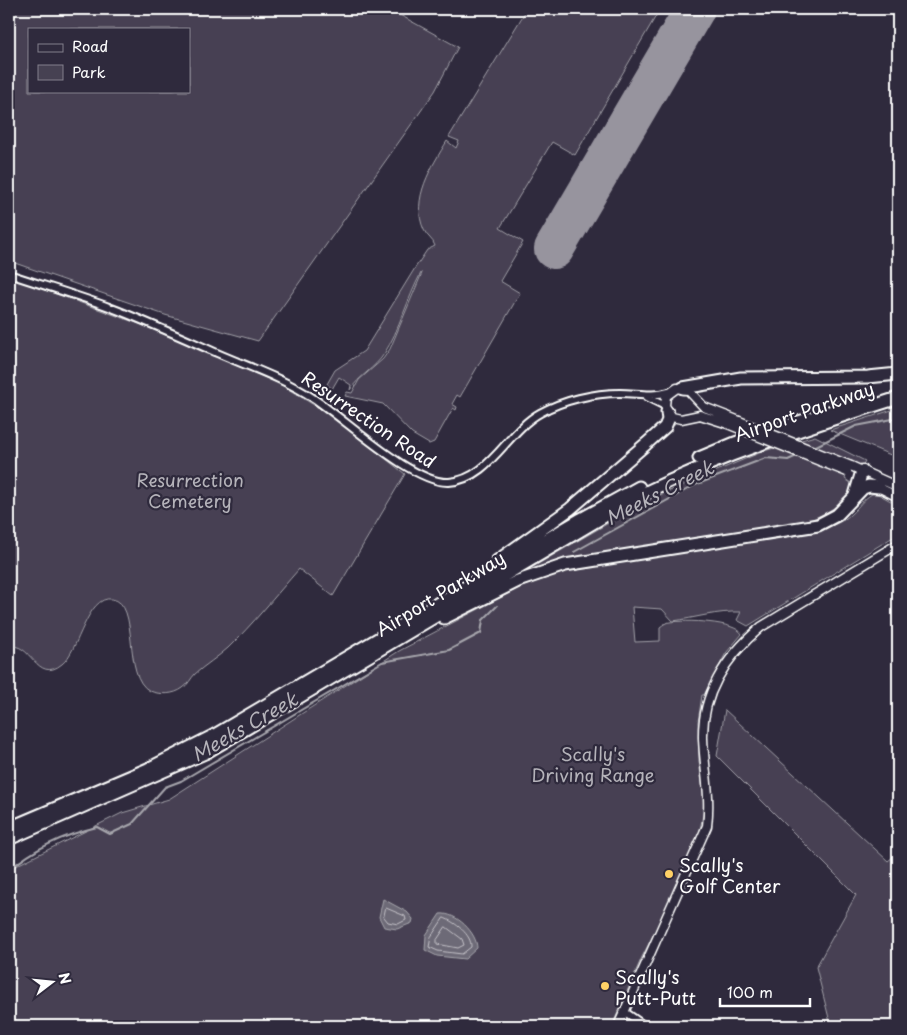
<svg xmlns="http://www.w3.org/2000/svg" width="907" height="1035" font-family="'Playpen Sans',sans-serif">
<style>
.green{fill:#464152;stroke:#a2a0a8;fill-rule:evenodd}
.water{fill:#6d6a77;stroke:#a7a6ad}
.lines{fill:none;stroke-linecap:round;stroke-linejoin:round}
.shore{stroke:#c5c3c9;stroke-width:1}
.stream{stroke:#a7a6ad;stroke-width:2}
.runway{stroke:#97949e;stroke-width:40}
.minor-casing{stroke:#fff;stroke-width:10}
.tertiary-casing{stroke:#fff;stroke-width:11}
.motorway-casing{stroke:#fff;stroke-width:15}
.minor{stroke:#2f2a3d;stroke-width:6}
.tertiary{stroke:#2f2a3d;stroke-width:8}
.motorway{stroke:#2f2a3d;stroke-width:11}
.tertiary-bridge-casing{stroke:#fff;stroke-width:11;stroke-linecap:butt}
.tertiary-bridge{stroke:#2f2a3d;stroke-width:8}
.poi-dot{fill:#ffd166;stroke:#2f2a3d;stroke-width:2}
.labels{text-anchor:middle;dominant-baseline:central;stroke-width:4.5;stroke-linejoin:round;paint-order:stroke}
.street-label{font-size:18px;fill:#fff;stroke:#2f2a3d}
.park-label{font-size:18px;fill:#b5b3ba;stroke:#2f2a3d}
.poi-label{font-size:18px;fill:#fff;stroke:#2f2a3d;text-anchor:start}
.water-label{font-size:19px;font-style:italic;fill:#b6b4bb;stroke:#2f2a3d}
</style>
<rect width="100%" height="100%" fill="#2f2a3d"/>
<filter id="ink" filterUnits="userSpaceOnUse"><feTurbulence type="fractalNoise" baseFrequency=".02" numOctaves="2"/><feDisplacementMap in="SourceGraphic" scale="10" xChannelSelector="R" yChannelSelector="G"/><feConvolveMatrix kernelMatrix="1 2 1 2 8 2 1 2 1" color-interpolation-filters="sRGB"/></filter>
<g filter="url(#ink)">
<path class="green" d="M9,9h380l69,38 -23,44 -177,250 -93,-26 -156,-54zM29,29h160v62h-160z
M527,9h133l-85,146 -23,-13 -52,86 23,14 -23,39 20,12 -60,104 -3,-2 -5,9 5,3 -1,3 -3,-2 -19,34 -5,2 -17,-10 -29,-30 -38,-8 2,-4 5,1 7,-13 24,-21 7,-10 32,-76h-1c-14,26 -21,56 -37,81 -9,14 -25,22 -34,36l1,-5 -12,-8 -7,12 -5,-5 8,-14 29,-19 51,-83 12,-18 8,-4c-2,-7 -8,-9 -11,-16 -14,-31 8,-64 23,-89l9,7 3,-7 -10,-4z
M9,277l136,49 135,58 50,31 75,59 -72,122 -34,-27c-23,26 -46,55 -71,79 -10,9 -23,17 -33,26 -4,4 -7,11 -12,14 -9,7 -23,7 -33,3 -29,-15 -9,-88 -38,-92 -25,-4 -33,52 -50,65 -26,21 -31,-24 -53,-17z
M898,408v50l-68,-28z
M815,436l50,25 -3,5 -12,-3 -5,16 6,4c2,19 -32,34 -47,39l-290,56 134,-78 116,-49z
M872,494h6l20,11v29l-150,92 -11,-6 4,-8c-25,-1 -45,6 -68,9l-11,-12 -30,-2 3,35 25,-1v-14c3,-2 6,-5 10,-5 15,-2 65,-1 72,12l-16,19 -22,42h-2l-4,27 1,39 6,44 -8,39 -29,62 -26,51 -30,69h-603v-157l113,-56 47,-14 230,-148 118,-62 27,-11 36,-10 238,-37c12,-5 24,-8 33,-17 8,-7 12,-15 21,-20z
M725,710l163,151 10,-8v173h-67l-15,-59 40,-72 -139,-139z"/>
<path class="water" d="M383,899l24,13 6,7 -1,4 -15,6 -13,-2 -5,-10z
M440,914c16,-2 37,19 37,34l-12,11 -28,-3 -12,-6 1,-15z"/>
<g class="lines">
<path class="shore" d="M386,908l19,8 1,4 -8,4 -10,-2 -4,-5z
M444,918c11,4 28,17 27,29l-9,7 -24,-3 -9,-4 2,-10z
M446,927l16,12 2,6 -6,3 -21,-4v-4z"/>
<path class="stream" d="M812,448l44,-22 42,-8
M574,552l121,-67 71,-27 22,2 11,-5
M9,870c26,-22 54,-35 88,-43l13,7 22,-10 33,-37 16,-6 201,-119 67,-12 32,-17 2,-13 14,-14"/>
<path class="runway" d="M554,249l141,-240"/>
<defs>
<path id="minor" d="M9,274c33,11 67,21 100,33 37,14 72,30 108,46 32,14 66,25 96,45 32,21 100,86 136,84 41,-3 58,-51 91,-69 23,-13 54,-20 80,-20 17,0 32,4 49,-1
M647,397l18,9
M625,1012l20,14"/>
<path id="tertiary" d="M725,423l-25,-8 -19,4 -9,-2 -7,-11 1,-10 11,-8 11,2 16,17 23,9
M851,466l47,21
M876,486l22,11
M618,1026l89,-200c4,-31 -3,-58 -4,-88 -1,-46 25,-83 58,-111l137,-83"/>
<path id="motorway" d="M683,388l58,-10 127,-1 30,-3
M699,458l36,-15 131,-43
M855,495l7,-24
M497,561l73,-52 76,-65 19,-17 3,-7 -1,-8
M444,618l74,-37 47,-16 253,-40 19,-10 26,-27 6,-2 10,1
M9,828l139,-59 65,-33 368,-217 58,-32
M9,839l196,-86 435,-258c84,-41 170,-69 258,-97"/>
</defs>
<use href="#minor" class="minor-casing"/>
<use href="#tertiary" class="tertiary-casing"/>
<use href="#motorway" class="motorway-casing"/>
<use href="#minor" class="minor"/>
<use href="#tertiary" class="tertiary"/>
<use href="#motorway" class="motorway"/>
<defs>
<path id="tertiary-bridge" d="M727,416l124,50
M725,423l122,49"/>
</defs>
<use href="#tertiary-bridge" class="tertiary-bridge-casing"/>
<use href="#tertiary-bridge" class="tertiary-bridge"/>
</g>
</g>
<g class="poi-dot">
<circle cx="669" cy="874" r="5"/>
<circle cx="605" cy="986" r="5"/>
</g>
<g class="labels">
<g class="street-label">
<text transform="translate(804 411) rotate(-19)">Airport Parkway</text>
<text transform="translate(369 419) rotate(34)">Resurrection Road</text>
<text transform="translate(440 593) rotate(-31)">Airport Parkway</text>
</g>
<g class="park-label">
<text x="190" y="479">Resurrection<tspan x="190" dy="21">Cemetery</tspan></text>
<text x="593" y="753">Scally's<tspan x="593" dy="21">Driving Range</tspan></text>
</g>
<g class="poi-label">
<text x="679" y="864">Scally's<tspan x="679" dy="21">Golf Center</tspan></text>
<text x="615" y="976">Scally's<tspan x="615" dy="21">Putt-Putt</tspan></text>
</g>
<g class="water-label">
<text transform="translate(659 492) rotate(-27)">Meeks Creek</text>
<text transform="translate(244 726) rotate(-30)">Meeks Creek</text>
</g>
</g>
<rect width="907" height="1035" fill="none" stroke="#2f2a3d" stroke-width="30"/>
<rect x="15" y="15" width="877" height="1005" fill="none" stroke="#fff" stroke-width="2" filter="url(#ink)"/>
<rect x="28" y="28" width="162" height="65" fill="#2f2a3d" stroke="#827f8b"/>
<rect x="38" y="44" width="25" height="8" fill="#2f2a3d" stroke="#827f8b"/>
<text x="72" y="52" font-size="15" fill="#ffffff">Road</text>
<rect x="38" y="65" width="25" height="15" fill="#464152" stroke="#827f8b"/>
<text x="72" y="78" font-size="15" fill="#ffffff">Park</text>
<g transform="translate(52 982) rotate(74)" stroke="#2f2a3d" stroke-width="4" paint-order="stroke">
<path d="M0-4L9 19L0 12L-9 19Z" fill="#ffffff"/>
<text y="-8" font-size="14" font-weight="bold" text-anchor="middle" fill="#ffffff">N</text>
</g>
<path d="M720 998v8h90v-8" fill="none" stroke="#ffffff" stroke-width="2.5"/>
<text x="727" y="998" font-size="15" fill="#ffffff" stroke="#2f2a3d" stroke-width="4" paint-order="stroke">100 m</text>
</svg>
